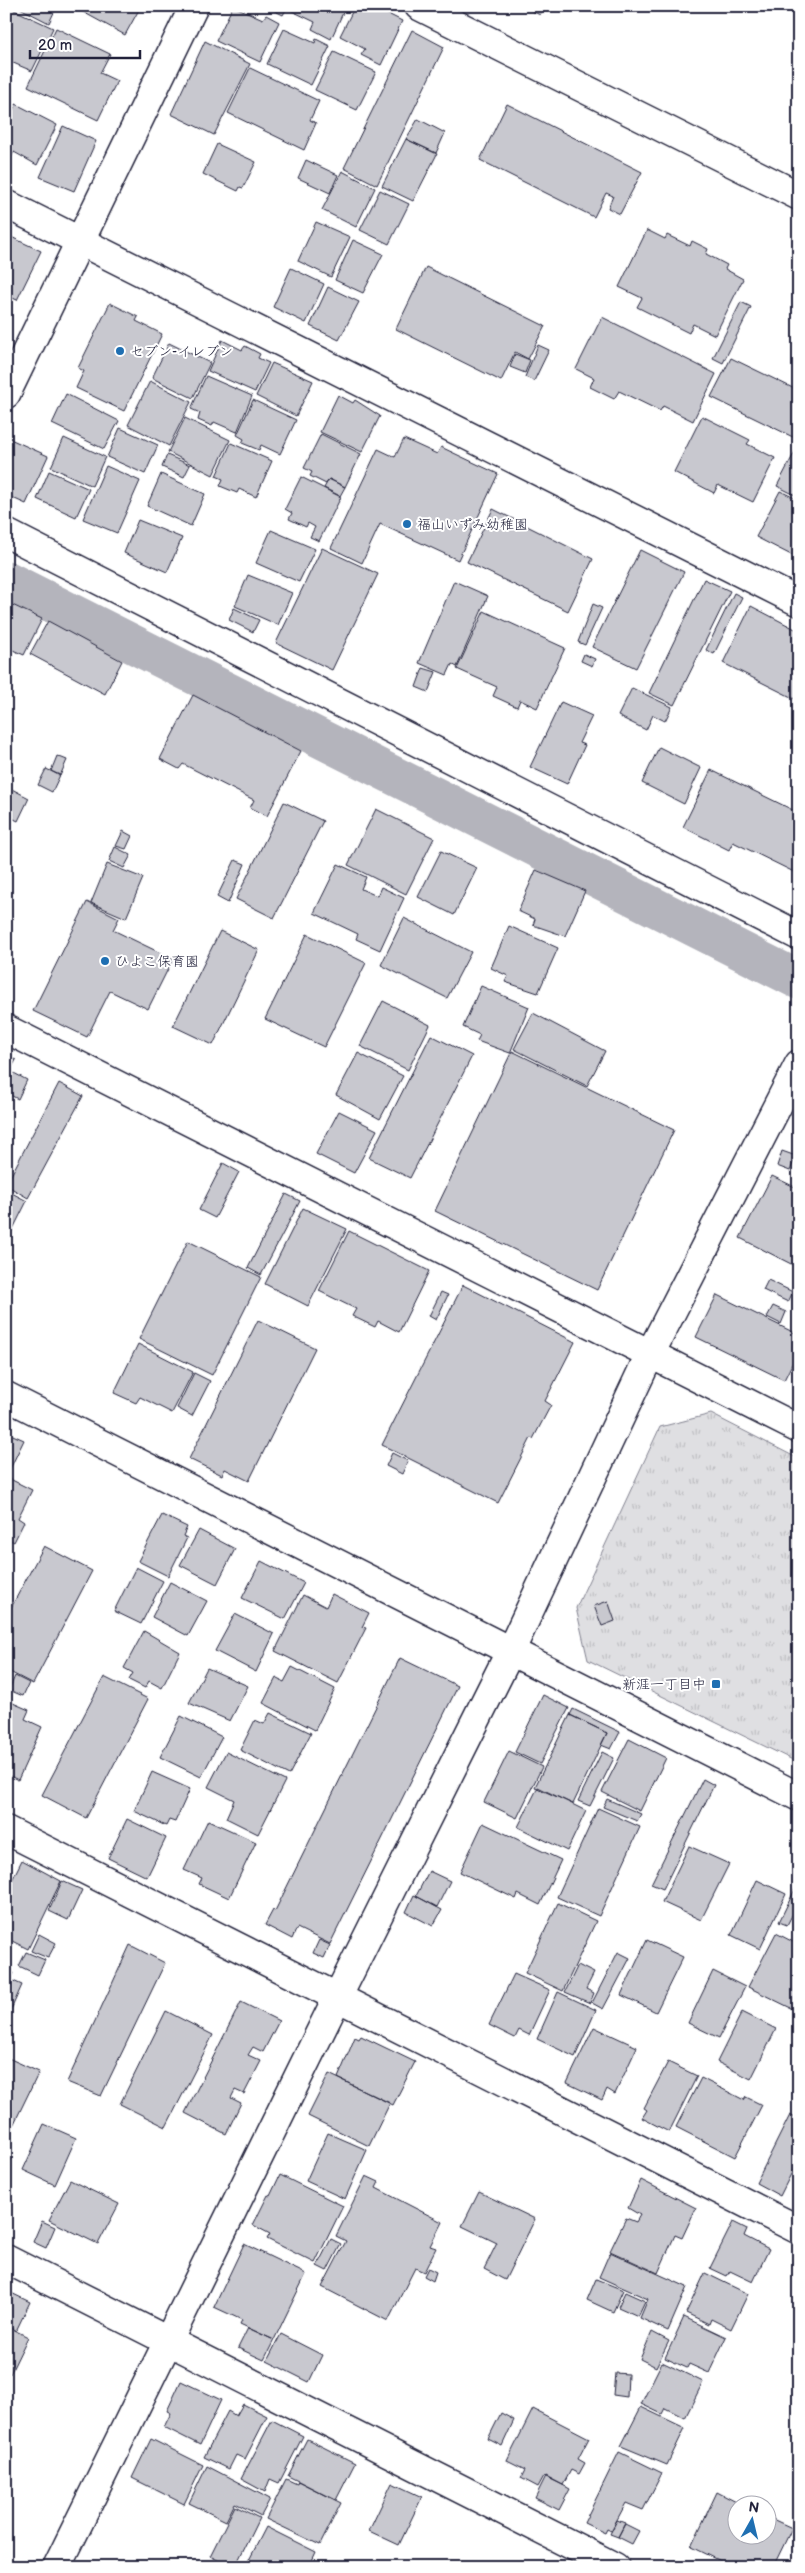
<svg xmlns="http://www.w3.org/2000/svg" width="805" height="2573" font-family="'Balsamiq Sans','Klee One',sans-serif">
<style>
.grass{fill:url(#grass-tufts);stroke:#80808e}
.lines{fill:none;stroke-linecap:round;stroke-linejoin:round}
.canal{stroke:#b4b4bc;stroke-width:39}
.building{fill:#c8c8cf;stroke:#22223b}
.minor-casing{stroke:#22223b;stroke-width:31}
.tertiary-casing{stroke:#22223b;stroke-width:31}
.minor{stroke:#fff;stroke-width:28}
.tertiary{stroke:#fff;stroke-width:28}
.poi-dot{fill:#1f6fb2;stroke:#fff;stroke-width:2}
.labels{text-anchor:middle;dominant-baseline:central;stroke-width:4;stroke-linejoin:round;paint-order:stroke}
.poi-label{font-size:14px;fill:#22223b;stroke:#fff;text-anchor:start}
</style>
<defs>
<pattern id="grass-tufts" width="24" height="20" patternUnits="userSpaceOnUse" patternTransform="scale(1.25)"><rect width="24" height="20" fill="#dfdfe2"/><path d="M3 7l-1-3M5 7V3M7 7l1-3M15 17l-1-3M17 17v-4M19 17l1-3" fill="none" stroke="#bfbfc3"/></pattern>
</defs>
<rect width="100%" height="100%" fill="#fff"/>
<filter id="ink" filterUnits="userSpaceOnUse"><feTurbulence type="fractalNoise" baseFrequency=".02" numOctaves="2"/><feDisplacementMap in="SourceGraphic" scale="10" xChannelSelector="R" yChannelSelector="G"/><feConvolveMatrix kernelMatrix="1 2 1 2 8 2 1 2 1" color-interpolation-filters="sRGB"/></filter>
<g filter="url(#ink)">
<path class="grass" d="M711,1414l88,45v304l-211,-103 -12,-52 84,-181z"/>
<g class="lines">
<path class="canal" d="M6,580l793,400"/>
</g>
<path class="building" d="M6,6l47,22 -21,43 -21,-9 -2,4 -3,-1z
M16,6h41l-8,17z
M72,6h69l-16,29z
M233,6l30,13 3,-4 13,7 -19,40 -44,-21z
M265,6h23l-5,9z
M292,6h54l-15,33 -19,-10 3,-7 -25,-12z
M355,6h17l30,15 -21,44 -20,-10 4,-6 -25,-13z
M522,6h22l-4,9z
M56,28l54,26 -10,19 17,8 -19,39 -70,-34z
M284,29l31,14 1,-4 14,7 -19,39 -44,-21z
M412,30l32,17 -67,138 -33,-17z
M205,41l45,23 -36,71 -43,-21z
M334,52l42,20 -19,38 -42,-20z
M250,68l69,33 -9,19 6,3 -12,27 -76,-37z
M6,96l6,3 -6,13z
M16,104l41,21 -20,40 -23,-13 -8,15v-45z
M507,104l135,68 -22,42 -12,-6 5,-12 -7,-3 -12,24 -114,-57z
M418,119l27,14 -9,20 -30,-14z
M63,126l33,15 -22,50 -34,-14z
M406,139l31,15 -24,47 -31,-15z
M217,144l39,18 -13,26 -3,-1 -2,4 -35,-17z
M306,160l32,15 -8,18 -32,-15z
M342,171l33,17 -19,39 -34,-17z
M380,190l29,14 -20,40 -29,-14z
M316,222l34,15 -19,40 -33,-16z
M647,230l18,9 2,-4 23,11 2,-5 16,8 -2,5 21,11 -2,4 18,10 -28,56 -22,-11 -4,9 -52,-26 5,-9 -23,-11z
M9,236l32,15 -24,49 -9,-4 -2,3v-56z
M353,240l30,14 -20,39 -28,-13z
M426,267l119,59 -17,33 -13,-7 -14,29 -105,-52z
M291,268l33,16 -18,39 -33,-16z
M328,287l31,15 -20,38 -29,-14z
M741,302l10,5 -28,56 -10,-5z
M110,303l28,14 -2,4 26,13 -38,77 -48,-23 8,-17 -6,-3z
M602,317l114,57 -23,47 -30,-15 -3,5 -41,-20 -5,8 -24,-12 4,-9 -18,-9z
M222,340l20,10 3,-4 15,8 -2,4 11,5 -14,29 -47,-21z
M169,343l41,20 -17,35 -41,-20z
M538,345l11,5 -15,31 -9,-4z
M515,354l15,6 -5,13 -15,-6z
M731,358l68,33v49l-88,-43z
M272,363l41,18 -17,35 -40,-20z
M206,376l46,20 -15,36 -23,-10 -2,4 -14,-6 2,-7 -9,-4z
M150,381l41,21 -22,44 -41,-21z
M66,394l53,27 -15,28 -52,-25z
M338,395l15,8 2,-3 25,16 -18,36 -42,-20z
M253,400l43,20 -16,34 -19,-9 -2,5 -17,-7 2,-4 -7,-4z
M702,416l48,24 -3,4 28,14 -22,44 -35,-17 -4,8 -40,-21z
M185,418l45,22 -17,35 -45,-23z
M120,428l38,17 -13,29 -38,-17z
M321,434l40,20 -16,33 -16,-8 -3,5 -16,-8 2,-4 -8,-4z
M8,438l40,18 -22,48 -20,-9z
M64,438l41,19 -13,29 -41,-19z
M404,439l33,15 4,-7 57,27 -40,86 -78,-36 -18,39 -31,-15 47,-99 17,8z
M231,443l41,18 -16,36 -17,-8 -2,4 -17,-7 3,-7 -7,-3z
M799,444v53l-22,-11z
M167,455l23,10 -6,12 -22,-10z
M106,466l34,15 -23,52 -34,-14z
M49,471l40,18 -13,28 -39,-18z
M161,474l44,20 -14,32 -44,-20z
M301,477l40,20 -22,44 -9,-4 5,-10 -7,-4 -2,4 -17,-8 3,-6 -7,-4z
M329,479l16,8 -5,9 -16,-8z
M780,491l19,9v59l-43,-22z
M493,509l100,50 -25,52 -101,-49z
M138,520l44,18 -15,34 -43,-19z
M271,530l44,19 -16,33 -43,-19z
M322,548l56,26 -46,96 -56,-27z
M640,550l44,22 -48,96 -44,-21z
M248,575l44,18 -14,32 -43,-19z
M704,579l26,12 -56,114 -25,-12z
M454,581l34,15 -31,71 -5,-3 -5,11 -28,-12z
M734,593l8,4 -28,57 -8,-4z
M6,602l36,17 -18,36 -18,-8z
M593,604l9,4 -17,37 -7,-3z
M751,606l48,25v70l-76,-38z
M234,608l25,12 -6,12 -24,-12z
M484,611l81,37 -28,60 -17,-8 -3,7 -24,-11 4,-9 -40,-18z
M48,621l74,40 -17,33 -75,-40z
M584,654l11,5 -3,7 -11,-5z
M423,668l13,4 -8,20 -12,-5z
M632,688l40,19 -7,14 -12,-6 -7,15 -28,-14z
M193,695l108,56 -34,65 -17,-8 4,-8 -71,-36 -4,5 -19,-10z
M561,702l31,14 -13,27 6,2 -18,39 -37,-17z
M659,747l42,21 -17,36 -42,-21z
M57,756l10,4 -7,16 -9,-5z
M46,769l14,6 -8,17 -14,-7z
M711,770l88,43v71l-5,-2 4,-8 -65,-32 -4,8 -46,-23z
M6,786l23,12 -11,23 -12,-6z
M284,802l39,19 -49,97 -38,-19z
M376,809l58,29 -28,56 -58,-29z
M123,831l9,5 -6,13 -10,-3z
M115,847l16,8 -7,13 -15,-7z
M441,851l36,17 -23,47 -36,-18z
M235,860l10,4 -17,39 -11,-6z
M107,864l36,14 -17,40 -35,-15z
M338,864l28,13 -5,12 16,7 4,-9 23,11 -24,52 -24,-11 2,-5 -44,-21z
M536,870l49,21 -20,45 -32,-11 2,-6 -17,-8z
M87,902l32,16 -6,12 60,29 -25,50 -38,-18 -23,46 -54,-26z
M404,918l67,34 -24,46 -66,-33z
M509,926l49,22 -20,45 -33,-11 3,-6 -17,-8z
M220,931l39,19 -46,95 -40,-19z
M307,934l59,29 -42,84 -59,-28z
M481,986l48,21 -19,46 -33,-12 3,-6 -17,-8z
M383,1001l47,24 -22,45 -48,-24z
M533,1013l72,38 -18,35 -73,-37z
M431,1035l41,21 -62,122 -41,-20z
M512,1051l162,79 -77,160 -162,-79z
M358,1053l45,23 -23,43 -44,-24z
M6,1055l10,5 -6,11 17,9 -9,19 -12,-6z
M59,1083l24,13 -55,102 -22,-13z
M339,1111l38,19 -23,43 -38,-19z
M782,1151l14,5 -6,15 -13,-5z
M223,1163l16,9 -24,46 -16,-8z
M772,1176l27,13v79l-59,-30z
M6,1190l21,11 -21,42z
M286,1194l14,7 -39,74 -13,-7z
M303,1208l44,21 -39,77 -43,-22z
M349,1231l80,40 -30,61 -21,-11 -3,6 -23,-11 4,-7 -37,-18z
M188,1241l73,36 -49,98 -73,-36z
M768,1280l25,12 -5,10 -25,-12z
M463,1285l112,57 -30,59 6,4 -18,34 -2,-1 -33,65 -116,-58z
M441,1292l7,3 -12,25 -7,-4z
M717,1295l82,40v15l-15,30 -88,-43z
M773,1306l13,6 -5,12 -14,-7z
M258,1320l57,28 -66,133 -24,-12 -3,6 -33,-16z
M138,1344l55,28 -21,41 -32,-16 -4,6 -22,-10z
M194,1373l16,8 -18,35 -15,-8z
M6,1432l18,8 -16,33 -2,-1z
M392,1453l16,8 -6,13 -16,-8z
M6,1477l26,13 -14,28 6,4 -10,20 -8,-4z
M162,1515l25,12 -4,9 4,2 -19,38 -30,-15z
M199,1530l36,19 -18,35 -37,-19z
M44,1546l48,25 -59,113 -27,-14v-53z
M261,1561l43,22 -19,36 -43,-21z
M136,1567l27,14 -22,43 -27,-13z
M170,1582l37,19 -19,35 -36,-19z
M332,1594l37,19 -7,14 4,1 -28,55 -63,-32 28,-56 23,12z
M608,1601l7,20 -13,5 -8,-20z
M235,1614l39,20 -18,38 -41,-21z
M144,1631l36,21 -18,36 -13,-7 -4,7 -16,-8 4,-7 -9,-5z
M400,1658l58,28 -128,258 -33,-16 -5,11 -27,-14 8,-15 2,1z
M292,1667l43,22 -20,41 -52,-27 13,-25 8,4z
M207,1668l41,18 -18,35 -41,-18z
M15,1676l14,7 -6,13 -14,-6z
M104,1677l44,22 -62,119 -44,-23z
M543,1695l26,13 -29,56 -25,-12z
M6,1700l23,10 -4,9 17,8 -24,53 -12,-6z
M573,1709l47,23 -9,17 -10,-4 6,-12 -37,-18z
M270,1713l41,20 -22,42 -49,-25 15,-30 9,4z
M570,1715l37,18 -34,71 -38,-17z
M181,1716l41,21 -21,40 -41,-20z
M629,1739l37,19 -26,53 -38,-19z
M509,1751l33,16 -25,51 -33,-16z
M226,1752l59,29 -27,53 -32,-16 8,-18 -26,-13z
M602,1752l12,6 -24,48 -12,-5z
M152,1772l38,17 -15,33 -6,-2 -3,6 -32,-15z
M703,1779l11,6 -51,104 -12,-5z
M538,1787l48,24 -19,40 -49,-24z
M607,1799l34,15 -4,7 -34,-14z
M598,1808l42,19 -41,89 -42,-19z
M127,1819l39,19 -19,39 -39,-19z
M208,1820l48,22 -27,56 -30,-14 3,-6 -18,-8z
M483,1823l78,37 -21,45 -22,-11 -2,5 -56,-27z
M689,1846l40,18 -28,56 -39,-18z
M22,1860l39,21 -33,68 -22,-11v-46z
M429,1871l21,10 -13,26 -21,-11z
M757,1880l29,14 -26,55 -29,-14z
M62,1881l20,9 -14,30 -19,-9z
M799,1881v21l-12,23 -8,-3z
M414,1895l28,15 -9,16 -27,-14z
M558,1903l38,18 -33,70 -38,-18z
M776,1933l23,12v67l-51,-25z
M39,1934l17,9 -8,15 -17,-7z
M319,1940l11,5 -6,13 -11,-5z
M647,1940l36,17 -27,55 -35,-17z
M130,1945l35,18 -64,133 -34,-14z
M26,1952l19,8 -7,15 -19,-9z
M618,1952l12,6 -27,51 -11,-6z
M578,1965l16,8 -8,16 8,4 -4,10 -25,-11z
M6,1969l8,4 -3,7 11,5 -16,36z
M713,1971l32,16 -26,51 -31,-15z
M514,1974l36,16 -21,45 -10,-5 -4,8 -26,-13z
M558,1992l38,18 -21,47 -38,-18z
M241,2002l38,19 -16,31 -10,-5 -5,8 13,6 -17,33 -9,-4 -4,8 10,5 -15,31 -41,-21z
M166,2011l47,24 -47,92 -46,-23z
M742,2012l34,17 -25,50 -34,-17z
M594,2027l43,20 -22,47 -8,-5 -5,11 -35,-17z
M361,2036l54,26 -22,43 -55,-27 17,-41 4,2z
M6,2057l33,15 -33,68z
M668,2062l29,14 -28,56 -27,-14 5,-8 -3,-2z
M329,2074l61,29 -21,43 -61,-30z
M701,2078l43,22 2,-3 16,8 -27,52 -59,-30z
M790,2115l9,5v47l-4,-1 -15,30 -24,-13z
M44,2124l32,14 -21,47 -32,-15z
M328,2133l39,17 -22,49 -39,-18z
M280,2175l63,31 -28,57 -48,-24 3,-5 -17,-9 15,-30 2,1z
M366,2176l13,6 -3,6 66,34 -12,24 6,2 -12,24 -9,-4 -27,53 -66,-34 24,-46 -10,-5z
M70,2180l49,24 -21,40 -49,-24z
M641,2180l55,28 -14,30 -7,-3 -17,38 -48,-22 16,-33 10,4 4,-7 -12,-7z
M479,2192l56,27 -30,61 -21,-11 13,-26 -35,-17z
M42,2221l13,6 -9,21 -13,-6z
M733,2222l14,7 -3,7 25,13 -16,33 -23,-11 -3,5 -17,-8z
M331,2239l10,5 -14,27 -10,-5z
M244,2244l62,30 -32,66 -34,-16 2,-4 -28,-13z
M610,2252l77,35 -19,44 -28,-13 8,-19 -49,-22z
M428,2268l8,4 -3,9 -9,-5z
M705,2273l43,21 -17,35 -20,-10 -2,5 -23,-11z
M596,2279l27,11 -10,22 -26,-12z
M7,2291l23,11 -14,29 -10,-5z
M625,2292l20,9 -7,15 -20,-9z
M684,2317l42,20 -17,36 -20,-9 -2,4 -22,-10z
M6,2326l22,11 -18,37 -4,-2z
M248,2328l26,12 -10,20 -26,-12z
M652,2332l17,9 -13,26 -16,-8z
M281,2334l41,21 -13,27 -42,-21z
M662,2362l41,20 -18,36 -20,-10 -3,6 -21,-10z
M615,2373l13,1 -1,23 -14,-2z
M181,2381l40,19 -21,45 -36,-18 7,-14 -4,-2z
M243,2404l24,12 -22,43 -9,-4 -7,14 -25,-12 24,-46 8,5z
M641,2407l44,21 -18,37 -46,-19z
M533,2409l56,29 -11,21 7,4 -6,11 -8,-4 -8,15 -19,-9 -6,11 -17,-9 4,-8 -18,-9z
M501,2413l13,7 -12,26 -14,-7z
M272,2420l31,16 -24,47 -9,-4 -5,13 -24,-13z
M151,2439l52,26 -19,39 -52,-26z
M307,2439l48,24 -19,37 -48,-24z
M619,2452l43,21 -19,37 -17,-7 -15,28 -4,-2 -2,4 -21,-10z
M207,2466l63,33 -9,17 -26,-13 -9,18 -37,-18z
M546,2476l24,13 -11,21 -24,-12z
M286,2479l11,5 1,-3 43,22 -21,42 -54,-26z
M392,2483l30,14 -23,48 -30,-14z
M717,2492l27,14h-6v30h30v-19l24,11 -19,39h-41l-41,-20z
M235,2506l24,12 -24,49h-4l-21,-11z
M617,2520l8,3 -7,14 -8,-3z
M625,2524l14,7 -7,13 -14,-7z
M266,2527l50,25 -7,15 -63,-1z"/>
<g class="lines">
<defs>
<path id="minor" d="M419,6l380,190
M6,204l793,398
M6,394l188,-388
M6,533l793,403
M6,1396l793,401
M6,1830l793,400
M6,2259l609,308"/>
<path id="tertiary" d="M6,1029l793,400
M57,2567l280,-569 173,-346 140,-298 149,-290"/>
</defs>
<use href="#minor" class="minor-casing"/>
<use href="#tertiary" class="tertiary-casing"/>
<use href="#minor" class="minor"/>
<use href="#tertiary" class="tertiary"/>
</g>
</g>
<g class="poi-dot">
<circle cx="120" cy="351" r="5"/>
<circle cx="407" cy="524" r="5"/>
<circle cx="105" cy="961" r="5"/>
<rect x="711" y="1679" width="10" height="10" rx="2.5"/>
</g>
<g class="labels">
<g class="poi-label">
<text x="130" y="351">セブン-イレブン</text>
<text x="417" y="524">福山いずみ幼稚園</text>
<text x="115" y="961">ひよこ保育園</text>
<text x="706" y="1684" text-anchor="end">新涯一丁目中</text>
</g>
</g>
<rect width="805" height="2573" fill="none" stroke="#fff" stroke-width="25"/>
<rect x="12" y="12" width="780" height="2548" fill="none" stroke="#22223b" stroke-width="2" filter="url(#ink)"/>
<g transform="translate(752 2520) rotate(8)"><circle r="24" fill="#ffffff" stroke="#a7a7b1"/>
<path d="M0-4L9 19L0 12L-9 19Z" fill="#1f6fb2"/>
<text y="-8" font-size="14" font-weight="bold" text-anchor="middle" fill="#22223b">N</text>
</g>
<path d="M30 50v8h110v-8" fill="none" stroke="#22223b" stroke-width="2.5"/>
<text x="38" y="50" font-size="15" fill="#22223b" stroke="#ffffff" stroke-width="4" paint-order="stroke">20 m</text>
</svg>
